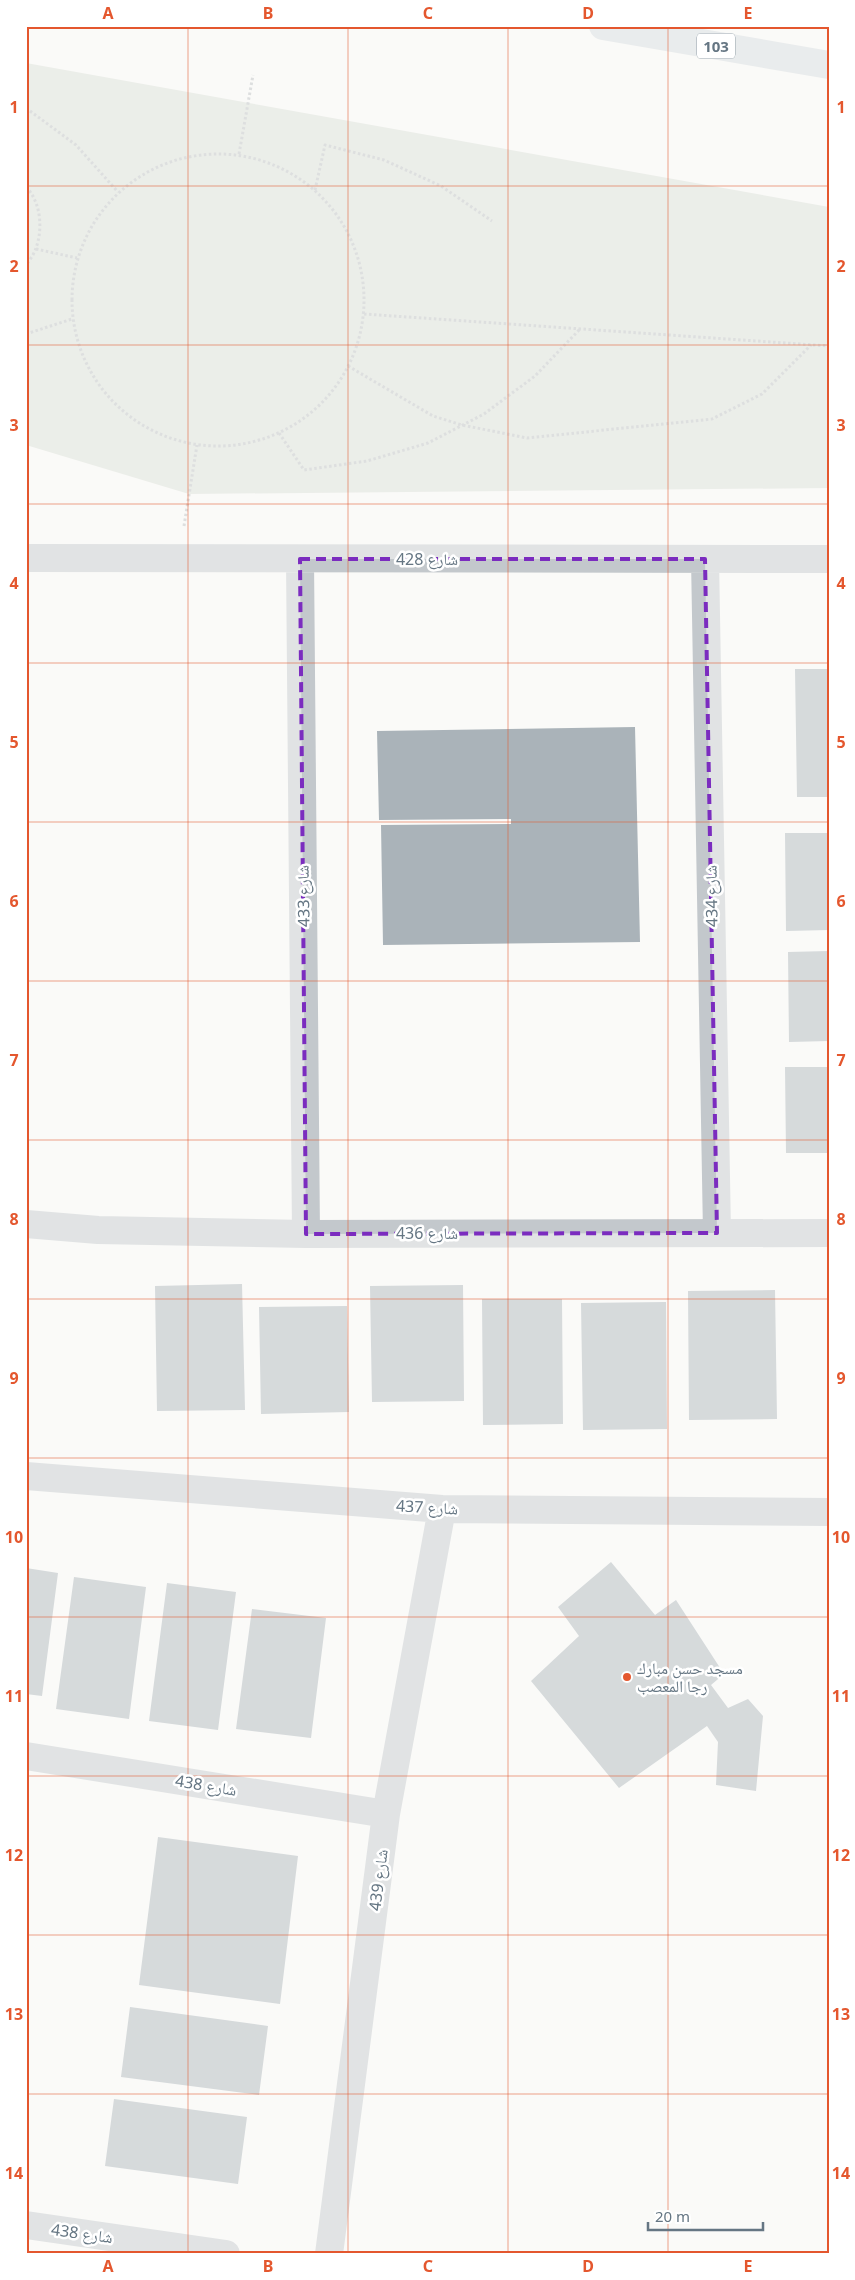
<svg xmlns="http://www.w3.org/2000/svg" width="855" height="2280" font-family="'Noto Sans','Noto Naskh Arabic',sans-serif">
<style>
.green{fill:#dadfd7}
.building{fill:#aab3b9}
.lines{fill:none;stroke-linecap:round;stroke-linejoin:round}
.path{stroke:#bbbfc2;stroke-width:3;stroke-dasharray:2.5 2.5;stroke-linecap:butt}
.street{stroke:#c3c8cc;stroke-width:28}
.primary{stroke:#d6dbdf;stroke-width:28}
.marked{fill:none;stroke:#7b2cbf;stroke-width:4;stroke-dasharray:10 6;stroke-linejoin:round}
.grid{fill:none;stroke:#e4572e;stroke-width:1;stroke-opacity:0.55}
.poi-dot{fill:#e4572e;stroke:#fff;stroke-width:2}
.labels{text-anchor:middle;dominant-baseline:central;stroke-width:5;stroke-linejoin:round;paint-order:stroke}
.shield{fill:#fff;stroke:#939fa8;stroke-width:1}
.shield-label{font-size:15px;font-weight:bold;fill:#657683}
.street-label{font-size:16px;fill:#657683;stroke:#fff}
.poi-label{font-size:16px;fill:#657683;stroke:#fff;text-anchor:start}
.neatline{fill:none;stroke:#e4572e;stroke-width:2}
.grid-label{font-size:16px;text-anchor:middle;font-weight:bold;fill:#e4572e}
</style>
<rect width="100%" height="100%" fill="#fafaf8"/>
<path class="green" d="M26,63l803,144v281l-640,6 -163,-49z"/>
<path class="building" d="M795,669h34v128h-32z
M635,727l5,215 -257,3 -2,-120 130,-1v-5l-132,1 -2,-89z
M785,833h44v97l-43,1z
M829,951v90l-40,1 -1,-90z
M785,1067h44v86h-43z
M242,1284l3,126 -88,1 -2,-125z
M463,1285l1,116 -92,1 -2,-116z
M775,1290l2,129 -88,1 -1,-129z
M482,1299h80l1,125 -80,1z
M666,1302l1,127 -84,1 -2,-127z
M347,1306l2,106 -88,2 -2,-107z
M611,1562l44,53 21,-15 48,74 -13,11 17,23 20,-9 15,17 -7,75 -40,-6 2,-43 -11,-16 -88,62 -88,-107 48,-45 -21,-29z
M26,1568l32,5 -16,123 -16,-2z
M74,1577l72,10 -17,132 -73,-10z
M167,1583l69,9 -18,138 -69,-9z
M252,1609l74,9 -15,120 -75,-9z
M158,1837l140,19 -18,148 -141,-19z
M130,2007l138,19 -9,69 -138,-18z
M114,2099l133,18 -9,67 -133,-18z"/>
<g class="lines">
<path class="path" d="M26,108l50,37 42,47
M72 300a146 146 0 1 1 292 0a146 146 0 1 1-292 0Z
M239,154l14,-79
M26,187c15,15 17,42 10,61 -2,6 -6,12 -10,17
M315,190l10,-45 59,15 57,26 51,35
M36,249l41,9
M364,314l465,32
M26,334l46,-15
M348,366l85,50 29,9 65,13 185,-19 50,-25 49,-49
M279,433l25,37 63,-9 61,-18 56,-29 51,-38 45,-47
M184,526l13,-81"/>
<path class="street" d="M26,558l803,1
M300,559l6,675
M705,559l12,674
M26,1224l72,6 208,4 523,-1
M26,1476l416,33 387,3
M26,1756l360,58
M26,2225l200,29
M329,2254l57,-440 56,-305"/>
<path class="primary" d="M603,26l226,39"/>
</g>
<path d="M0 0H855V2280H0ZM300,559h405l12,674 -411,1z" fill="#fafaf8" fill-opacity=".55" fill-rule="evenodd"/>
<path class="marked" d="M300,559h405l12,674 -411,1z"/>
<path class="grid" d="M188,26v2228M348,26v2228M508,26v2228M668,26v2228M26,186h803M26,345h803M26,504h803M26,663h803M26,822h803M26,981h803M26,1140h803M26,1299h803M26,1458h803M26,1617h803M26,1776h803M26,1935h803M26,2094h803"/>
<circle class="poi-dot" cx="627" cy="1677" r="5"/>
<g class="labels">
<rect class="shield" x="697" y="33.5" width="38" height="25" rx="4"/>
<g class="shield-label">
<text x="716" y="46">103</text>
</g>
<g class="street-label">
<text x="427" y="559">شارع 428</text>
<text transform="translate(303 896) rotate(-91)">شارع 433</text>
<text transform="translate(711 896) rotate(-91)">شارع 434</text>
<text x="427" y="1233">شارع 436</text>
<text transform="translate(427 1507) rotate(3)">شارع 437</text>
<text transform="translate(206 1785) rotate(9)">شارع 438</text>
<text transform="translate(378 1880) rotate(-83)">شارع 439</text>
<text transform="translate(82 2233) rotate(8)">شارع 438</text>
</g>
<g class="poi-label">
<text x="637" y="1668">مسجد حسن مبارك<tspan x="637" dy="18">رجا المعصب</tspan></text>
</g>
</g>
<rect width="855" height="2280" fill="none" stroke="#ffffff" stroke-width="55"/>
<path d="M648 2222v8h115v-8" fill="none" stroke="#657683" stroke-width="2.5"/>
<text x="655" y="2222" font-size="15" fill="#657683" stroke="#ffffff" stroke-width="4" paint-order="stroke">20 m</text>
<rect x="28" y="28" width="800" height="2224" class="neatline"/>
<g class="grid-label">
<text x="108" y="19">A</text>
<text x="268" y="19">B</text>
<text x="428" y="19">C</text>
<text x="588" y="19">D</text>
<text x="748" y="19">E</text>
<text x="14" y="113">1</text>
<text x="841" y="113">1</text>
<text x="14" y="272">2</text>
<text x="841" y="272">2</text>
<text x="14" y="431">3</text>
<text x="841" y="431">3</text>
<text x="14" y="589">4</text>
<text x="841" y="589">4</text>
<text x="14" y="748">5</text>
<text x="841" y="748">5</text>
<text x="14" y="907">6</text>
<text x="841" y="907">6</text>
<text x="14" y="1066">7</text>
<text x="841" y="1066">7</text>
<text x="14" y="1225">8</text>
<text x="841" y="1225">8</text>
<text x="14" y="1384">9</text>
<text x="841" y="1384">9</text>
<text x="14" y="1543">10</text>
<text x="841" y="1543">10</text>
<text x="14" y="1702">11</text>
<text x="841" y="1702">11</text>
<text x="14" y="1861">12</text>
<text x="841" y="1861">12</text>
<text x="14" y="2020">13</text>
<text x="841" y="2020">13</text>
<text x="14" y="2179">14</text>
<text x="841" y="2179">14</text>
<text x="108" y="2272">A</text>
<text x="268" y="2272">B</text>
<text x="428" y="2272">C</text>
<text x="588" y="2272">D</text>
<text x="748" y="2272">E</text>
</g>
</svg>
